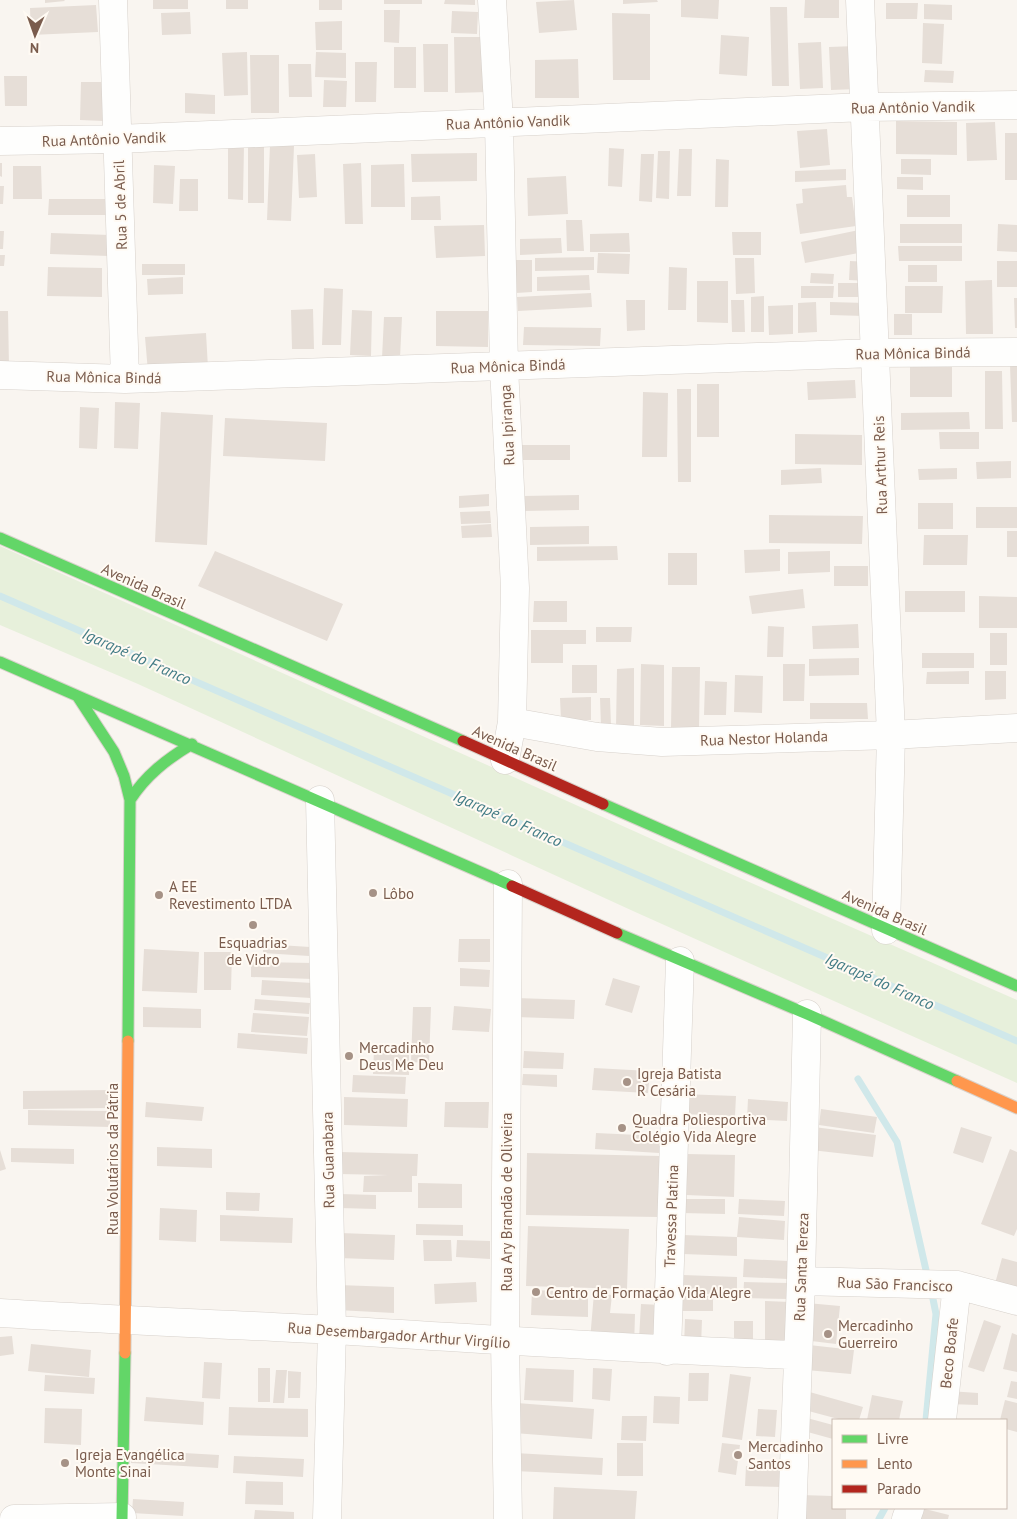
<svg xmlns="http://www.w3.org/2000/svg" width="1017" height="1519" font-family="'PT Sans',sans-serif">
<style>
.green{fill:#e7f0db}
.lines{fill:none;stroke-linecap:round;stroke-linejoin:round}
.stream{stroke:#d0e8ea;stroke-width:7}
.building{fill:#e6ded7}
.street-casing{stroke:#d7d1cb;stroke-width:29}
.fast-casing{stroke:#d9d2cb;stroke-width:13}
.slow-casing{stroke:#d9d2cb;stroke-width:13}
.jam-casing{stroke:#d9d2cb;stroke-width:13}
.street{stroke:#fefefd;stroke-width:28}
.fast{stroke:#63d668;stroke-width:11}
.slow{stroke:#ff974d;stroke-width:11}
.jam{stroke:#b3261e;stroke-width:11}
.poi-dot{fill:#a69286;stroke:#fffaf3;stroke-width:2}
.labels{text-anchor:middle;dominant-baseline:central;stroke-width:4;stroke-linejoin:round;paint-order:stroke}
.street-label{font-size:15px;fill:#7a5c4d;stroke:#fffaf3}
.poi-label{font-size:15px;fill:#7a5c4d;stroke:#fffaf3;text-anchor:start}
.water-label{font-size:16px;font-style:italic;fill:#437c86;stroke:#fffaf3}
</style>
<rect width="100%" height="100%" fill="#f9f5f0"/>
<path class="green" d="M0,546l665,299 352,155v83l-384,-172 -495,-227 -138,-59z"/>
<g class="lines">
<path class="stream" d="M0,596l1017,445
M858,1079l39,63 31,137
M926,1420l10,-106 -5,-25
M879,1519l6,-11"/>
</g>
<path class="building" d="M45,0h19l1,1 -20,2z
M153,0h35v9h-35z
M226,0h22v9h-22z
M319,0h23v10h-23z
M384,0h38v4h-38z
M445,0h30v5l-31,-1z
M574,0l3,30 -38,3 -3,-31z
M623,0h34l1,2 -35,2z
M681,0h38l-1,19 -37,-2z
M805,0h34v18h-35z
M886,3h32l-1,16h-31z
M924,4l28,1v15l-28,-1z
M96,5l2,27 -67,3 -1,-27z
M770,7h17l2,79h-17z
M384,10h16l-1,33 -15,-1z
M452,11l26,1 -1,22 -26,-1z
M190,12l1,22 -29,1 -1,-22z
M612,13l38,1v66h-37z
M342,21v29h-26l-1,-28z
M923,23l21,1 -2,40 -20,-1z
M721,35l28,2 -2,39 -28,-2z
M454,37h32l1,55 -32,1z
M821,42l2,46 -23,1 -2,-46z
M423,44h25v48h-24z
M856,46l2,43 -27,1 -2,-43z
M394,47h22v41h-22z
M247,52l1,43 -24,1 -2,-43z
M316,52l30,1v25l-31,-1z
M250,55h29v58h-28z
M578,59l1,39h-44v-38z
M355,62h22l-1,40h-21z
M288,64h23l1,33h-23z
M925,70l29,1 -1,12 -29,-1z
M4,76h23v30h-22z
M324,80l23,1 -1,26h-23z
M81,82h24l-1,39 -24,-1z
M185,93l30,2v19l-30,-1z
M896,121l61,1v33l-61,-1z
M995,122l2,38 -30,1 -1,-38z
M827,129l3,36 -30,3 -3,-37z
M1005,133h12v47h-12z
M248,142h16v61h-16z
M244,145l-1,55 -15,-1v-53z
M270,145l24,1 -3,75 -24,-1z
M609,148l15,1 -2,38 -14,-1z
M679,149h13l-1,47h-14z
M658,151h12l-1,48 -13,-1z
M477,153v28l-65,1 -1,-28z
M315,154l2,43 -18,1 -2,-43z
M641,154h13l-2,48 -13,-1z
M716,159l13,1 -1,47h-13z
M901,159h30v16l-30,-1z
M0,163h2v14l-2,-1z
M361,163l2,61h-18l-2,-60z
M404,164l1,43h-34v-42z
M154,165l21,1 -2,38 -20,-1z
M13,166h28l1,33h-29z
M846,169v11l-51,2v-11z
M566,176l2,38 -40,2 -1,-38z
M897,177h26v13l-26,-1z
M180,179h18v32h-19z
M846,185l1,12h5l4,29 -56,8 -4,-30 7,-1 -1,-14z
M0,186h4l-1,18h-3z
M907,195h43v22h-43z
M440,196l1,24h-30v-23z
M49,199h60v16h-61z
M566,220h16l2,31h-17z
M900,224h62v19h-62z
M998,224l19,1v27l-20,-1z
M484,225l1,31 -49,2 -2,-32z
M859,230l5,22 -59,11 -4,-21z
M0,231h4l-1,18h-3z
M732,232h29v23h-28z
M51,233l59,2 -1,21 -59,-2z
M629,233l1,19h-40v-18z
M561,238l1,15 -42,2v-16z
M898,246h64v15h-63z
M598,253l32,1 -1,20 -32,-1z
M0,255h5l-1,11h-4z
M594,257v13l-59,1v-13z
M735,258h19l1,35 -19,1z
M516,260h16v32l-16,1z
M850,261l19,1 -1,19 -19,-1z
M997,261h20v26h-20z
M142,264h43v11h-43z
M908,265h29v17h-29z
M48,267l54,1v29l-55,-1z
M669,267l18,1 -1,42h-18z
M811,273l23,1 -1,10 -23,-1z
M589,275l1,15 -53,1v-14z
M183,277v17l-35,1 -1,-16z
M992,280l1,54h-27l-1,-53z
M697,281h31v42l-31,-1z
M838,283h30v14h-30z
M801,286h33l-1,12h-32z
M905,286h38l-1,27h-37z
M324,288l19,1 -2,56h-19z
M591,293l1,14 -74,4 -1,-14z
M764,296v36h-13v-35z
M1014,298h3v30h-2z
M626,300h19v30l-18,1z
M731,300h13l1,32h-13z
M816,302l1,30 -19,1v-30z
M830,302l35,1 -1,13 -34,-1z
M793,305v29l-24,1 -1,-29z
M313,309l1,40h-22l-1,-39z
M352,310l20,1 -1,45 -21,-1z
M0,311h8l1,56h-9z
M436,311h52v36l-52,-1z
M894,314h18v21h-18z
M384,317h18l-2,41h-18z
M524,327l77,1 -1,18 -77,-1z
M206,333l2,35 -60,4 -3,-35z
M910,363h42v34h-42z
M1010,365h7v57h-5z
M985,371h17l1,58h-18z
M855,380l1,18 -48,2 -1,-18z
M697,384h22v53h-22z
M677,389h14v93h-13z
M643,392l25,1 -1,64h-25z
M115,402l25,1 -2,46 -24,-1z
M80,407l19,1 -2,41 -18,-1z
M161,412l52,3 -6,130 -52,-3z
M969,412l1,17 -69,1v-17z
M225,418l102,5 -2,38 -102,-5z
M939,432h40v17h-39z
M795,434l67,1v30l-67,-1z
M520,445h50v15h-50z
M1011,461v17l-34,1 -1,-17z
M821,468l1,15 -41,2v-15z
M957,468v11l-38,1 -1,-11z
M489,494v12l-30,2v-12z
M579,495v15l-56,1v-15z
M918,503h35v26h-35z
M976,507h41v21h-41z
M490,511l1,12 -30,1 -1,-12z
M769,515l94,1 -1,28 -93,-1z
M491,524l1,13 -30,1 -1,-12z
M589,526v18l-59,1v-18z
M1007,531h10v26h-10z
M924,535h44l-1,30h-44z
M617,546l1,14 -81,1v-14z
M780,549v22l-35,2 -1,-23z
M215,551l128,53 -16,37 -129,-55z
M830,551v21l-42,2v-22z
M668,553h29v32h-29z
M834,566h34v20h-34z
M803,589l2,19 -53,6 -3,-18z
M905,591h60v21h-60z
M979,596l38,1v31h-38z
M534,601h33v21h-34z
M858,624l1,24 -46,1 -1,-23z
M768,626l16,1 -1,30h-16z
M596,627h36l-1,15h-35z
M531,630h55v14h-23v19h-32z
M990,633h17v32h-17z
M922,653h52v15h-52z
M859,658v17l-50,1v-17z
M641,664l23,1v61l-24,-1z
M783,664h22l-1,37h-21z
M572,665h25v28h-25z
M672,667h28l-1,61h-28z
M634,668v61l-18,-1 1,-59z
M969,671v13h-43l1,-12z
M985,671h21v28l-21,1z
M735,675l28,1 -1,37 -28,-1z
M705,681l22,1 -1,33h-22z
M591,697v23h-30l-1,-22z
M600,698h10l1,28h-10z
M810,703h57l1,16h-58z
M459,939h31v23h-32z
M263,944l47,3 -1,9 -46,-3z
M144,949l55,3 -2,41 -55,-2z
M204,952h28l-1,38h-27z
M251,962l63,1 -1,16 -62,-2z
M460,968l30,2 -1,17 -29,-1z
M613,978l27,8 -8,27 -27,-8z
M262,980l50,3 -1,15 -50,-3z
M516,998l59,2 -1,19 -58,-2z
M255,999l55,4 -1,11 -55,-4z
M454,1006l37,3 -2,23 -37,-2z
M143,1007l58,2v19l-58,-1z
M413,1007h18l-2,56 -18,-1z
M253,1013l56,4 -2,19 -56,-4z
M238,1033l70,5 -1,16 -70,-6z
M374,1049l35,2v24l-36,-1z
M524,1051l40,2 -1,16 -40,-1z
M594,1068l56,3 -2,22 -56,-3z
M523,1074l34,1v12l-35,-2z
M353,1075l53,2 -1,17 -53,-2z
M112,1090v18l-89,1v-18z
M682,1094l54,2 -1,20 -53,-2z
M344,1097l64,2 -1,28 -63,-2z
M748,1099l40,3 -1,19 -40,-2z
M146,1102l58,5 -2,14 -57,-4z
M445,1102h44l-1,26 -44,-1z
M821,1109l56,8 -3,16 -55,-8z
M28,1110l82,1v16l-82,-2z
M814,1127l62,8 -3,22 -62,-7z
M961,1127l31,10 -9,26 -30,-10z
M596,1133l64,3 -1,17 -64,-4z
M157,1147l55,2v19l-55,-2z
M11,1148l63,1v15l-63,-2z
M1010,1149l7,3v77l-3,7 -33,-12z
M0,1150l6,19 -6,2z
M340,1152l78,2 -1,22h-5v16h-49l1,-16 24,-1 -49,-1z
M527,1153l133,3 -1,61 -133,-2z
M687,1154l48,1 -1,42 -48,-2z
M418,1183l44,1v24h-44z
M226,1192l34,1 -1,18 -33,-1z
M340,1194l36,1v14l-36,-1z
M682,1199h43v15l-43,-1z
M739,1199l46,2 -1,15 -46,-2z
M160,1208l37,2 -1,32 -37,-2z
M220,1215l73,3 -1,25 -72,-2z
M739,1217l46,4 -1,19 -47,-3z
M416,1224l47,1v11l-47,-1z
M528,1226l101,3 -2,60 -101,-3z
M340,1233l55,2 -1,25 -55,-2z
M683,1235l54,2v19l-54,-2z
M423,1240h28l1,21h-28z
M457,1240l33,1v18l-34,-2z
M1002,1258l15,4v25l-3,10 -21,-6z
M744,1259l45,2 -1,18 -45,-2z
M683,1275l54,2v18l-55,-2z
M476,1282l1,20 -42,2 -1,-20z
M744,1282l45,1v16l-46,-1z
M338,1285l56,2v26l-57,-3z
M532,1290l56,2v25l-57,-2z
M594,1293l18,2 -2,18 25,1 -1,33 -44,-7z
M680,1296h33v15h-32z
M765,1301l25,1 -1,41h-24z
M807,1303l33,3 -4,38 -33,-4z
M641,1304l20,1 -1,35 -21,-1z
M685,1319l17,1 -1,26h-17z
M984,1320l17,6 -17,46 -16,-5z
M734,1321h19v23h-19z
M1012,1333l5,2v37l-14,-3z
M12,1336l2,18 -14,2v-19z
M31,1344l60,6 -2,27 -61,-6z
M809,1345l45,5 -3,24 -45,-4z
M204,1362l18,1 -2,36 -18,-1z
M258,1368h12v34h-12z
M526,1368l48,2 -1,32 -49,-2z
M593,1368l19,1 -2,32 -18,-2z
M276,1370h11l-3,33h-11z
M288,1371l13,1 -1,26h-12z
M689,1373h20l-1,28h-20z
M730,1374l21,3 -9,63 -20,-3z
M45,1375l50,3 -1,16 -50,-3z
M1011,1381l6,1v17l-10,-2z
M806,1391l57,16 -4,13h-17l-41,-11z
M949,1391l29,2v12l-30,-1z
M872,1395l31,6 -4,19h-32z
M654,1396l26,1 -1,27 -26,-1z
M146,1397l58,5 -1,23 -59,-4z
M1005,1400l12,3v29l-11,-3v-9h-6z
M517,1403l77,6 -2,30 -78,-6z
M229,1407l79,2v28l-80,-2z
M45,1408l37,1 -1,36 -37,-2z
M758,1409l19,1 -2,27 -19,-1z
M622,1416h25l-1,25 -25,-1z
M807,1418l26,7v14l-29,-8z
M617,1443h26v33h-26z
M722,1443l18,2 -4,30 -18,-3z
M131,1450l88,5 -1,13 -87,-5z
M515,1453l88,5 -1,17 -88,-4z
M234,1456l70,3 -1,18 -70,-4z
M746,1466l37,1 -1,20 -37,-1z
M246,1481l37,1v23l-38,-1z
M554,1487l83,4 -2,28h-82z
M801,1495l32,1v12h13v11h-46z
M133,1499l51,3 -1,14 -51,-3z
M921,1508l28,7 -1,4h-30z
M255,1510l39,2v7h-40z"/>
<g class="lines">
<defs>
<path id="street" d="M113,0l12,379
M492,0l7,122 5,245 11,221 -3,134 -7,38
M860,0l31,735 -5,195
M0,141l118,-2 747,-32 152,-2
M0,375l125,4 750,-26 142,-1
M512,722l85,15 65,5 229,-7 126,-7
M320,800l12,530 -5,189
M801,1281l156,4 60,16
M0,1313c111,7 222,11 333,17 155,9 309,20 465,25
M667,1351l13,-390
M942,1420l15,-135
M14,1519l108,-2
M508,1519l-3,-177 3,-458
M792,1519l9,-238 6,-267
M906,1519l4,-11"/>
<path id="fast" d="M0,538l463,203
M0,662l512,224
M78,697l36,55 10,24 6,24 -2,241
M130,800c16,-25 37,-41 62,-56
M603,804l414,182
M617,933l190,81 150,67
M122,1519l3,-166"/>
<path id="slow" d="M957,1081l60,27
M125,1353l3,-312"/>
<path id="jam" d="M463,741l140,63
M512,886l105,47"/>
</defs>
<use href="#street" class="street-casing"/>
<use href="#fast" class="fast-casing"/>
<use href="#slow" class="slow-casing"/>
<use href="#jam" class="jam-casing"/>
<use href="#street" class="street"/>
<use href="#fast" class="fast"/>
<use href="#slow" class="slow"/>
<use href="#jam" class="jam"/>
</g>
<g class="poi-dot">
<circle cx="373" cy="893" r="5"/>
<circle cx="159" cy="895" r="5"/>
<circle cx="253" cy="925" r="5"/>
<circle cx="349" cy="1056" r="5"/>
<circle cx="627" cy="1082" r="5"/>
<circle cx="622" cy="1128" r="5"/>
<circle cx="536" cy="1292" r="5"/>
<circle cx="828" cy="1334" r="5"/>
<circle cx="738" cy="1455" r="5"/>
<circle cx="65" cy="1463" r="5"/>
</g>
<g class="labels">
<g class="street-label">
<text transform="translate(913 107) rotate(-1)">Rua Antônio Vandik</text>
<text transform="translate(508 122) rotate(-2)">Rua Antônio Vandik</text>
<text transform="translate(104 139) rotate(-2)">Rua Antônio Vandik</text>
<text transform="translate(120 205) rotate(-92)">Rua 5 de Abril</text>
<text transform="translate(913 353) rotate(-1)">Rua Mônica Bindá</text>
<text transform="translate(508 366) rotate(-2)">Rua Mônica Bindá</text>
<text transform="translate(104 377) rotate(1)">Rua Mônica Bindá</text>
<text transform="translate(507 425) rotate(-93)">Rua Ipiranga</text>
<text transform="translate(880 465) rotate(-92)">Rua Arthur Reis</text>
<text transform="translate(144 586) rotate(24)">Avenida Brasil</text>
<text transform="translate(764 738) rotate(-2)">Rua Nestor Holanda</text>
<text transform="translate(515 748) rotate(24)">Avenida Brasil</text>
<text transform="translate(885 912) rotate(24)">Avenida Brasil</text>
<text transform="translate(112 1159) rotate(-90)">Rua Volutários da Pátria</text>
<text transform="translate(328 1160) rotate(-91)">Rua Guanabara</text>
<text transform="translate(506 1202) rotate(-90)">Rua Ary Brandão de Oliveira</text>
<text transform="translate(671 1216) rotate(-88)">Travessa Platina</text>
<text transform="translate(801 1267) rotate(-88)">Rua Santa Tereza</text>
<text transform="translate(895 1284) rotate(2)">Rua São Francisco</text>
<text transform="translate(399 1335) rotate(4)">Rua Desembargador Arthur Virgílio</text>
<text transform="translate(949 1353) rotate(-84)">Beco Boafe</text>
</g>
<g class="poi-label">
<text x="169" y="886">A EE<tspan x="169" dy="17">Revestimento LTDA</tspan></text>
<text x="383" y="893">Lôbo</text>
<text x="253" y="942" text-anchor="middle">Esquadrias<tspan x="253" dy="17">de Vidro</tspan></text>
<text x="359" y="1047">Mercadinho<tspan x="359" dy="17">Deus Me Deu</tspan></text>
<text x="637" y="1073">Igreja Batista<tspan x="637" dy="17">R Cesária</tspan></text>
<text x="632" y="1119">Quadra Poliesportiva<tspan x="632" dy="17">Colégio Vida Alegre</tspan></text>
<text x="546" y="1292">Centro de Formação Vida Alegre</text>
<text x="838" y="1325">Mercadinho<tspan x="838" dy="17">Guerreiro</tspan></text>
<text x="748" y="1446">Mercadinho<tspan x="748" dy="17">Santos</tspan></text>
<text x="75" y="1454">Igreja Evangélica<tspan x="75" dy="17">Monte Sinai</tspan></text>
</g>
<g class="water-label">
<text transform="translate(137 656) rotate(24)">Igarapé do Franco</text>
<text transform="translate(508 818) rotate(24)">Igarapé do Franco</text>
<text transform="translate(880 981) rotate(24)">Igarapé do Franco</text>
</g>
</g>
<rect x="832" y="1419" width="175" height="90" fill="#fffaf3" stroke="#cabbb1"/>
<rect x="842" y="1435" width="25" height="8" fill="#63d668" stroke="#cabbb1"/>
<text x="877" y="1444" font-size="15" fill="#7a5c4d">Livre</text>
<rect x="842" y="1460" width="25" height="8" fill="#ff974d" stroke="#cabbb1"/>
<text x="877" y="1469" font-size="15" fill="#7a5c4d">Lento</text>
<rect x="842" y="1485" width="25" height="8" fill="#b3261e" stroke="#cabbb1"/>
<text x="877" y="1494" font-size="15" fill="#7a5c4d">Parado</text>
<g transform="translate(35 35) rotate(182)" stroke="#fffaf3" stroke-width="4" paint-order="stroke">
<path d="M0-4L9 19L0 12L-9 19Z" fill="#7a5c4d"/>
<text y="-8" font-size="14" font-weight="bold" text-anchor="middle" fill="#7a5c4d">N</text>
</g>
</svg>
